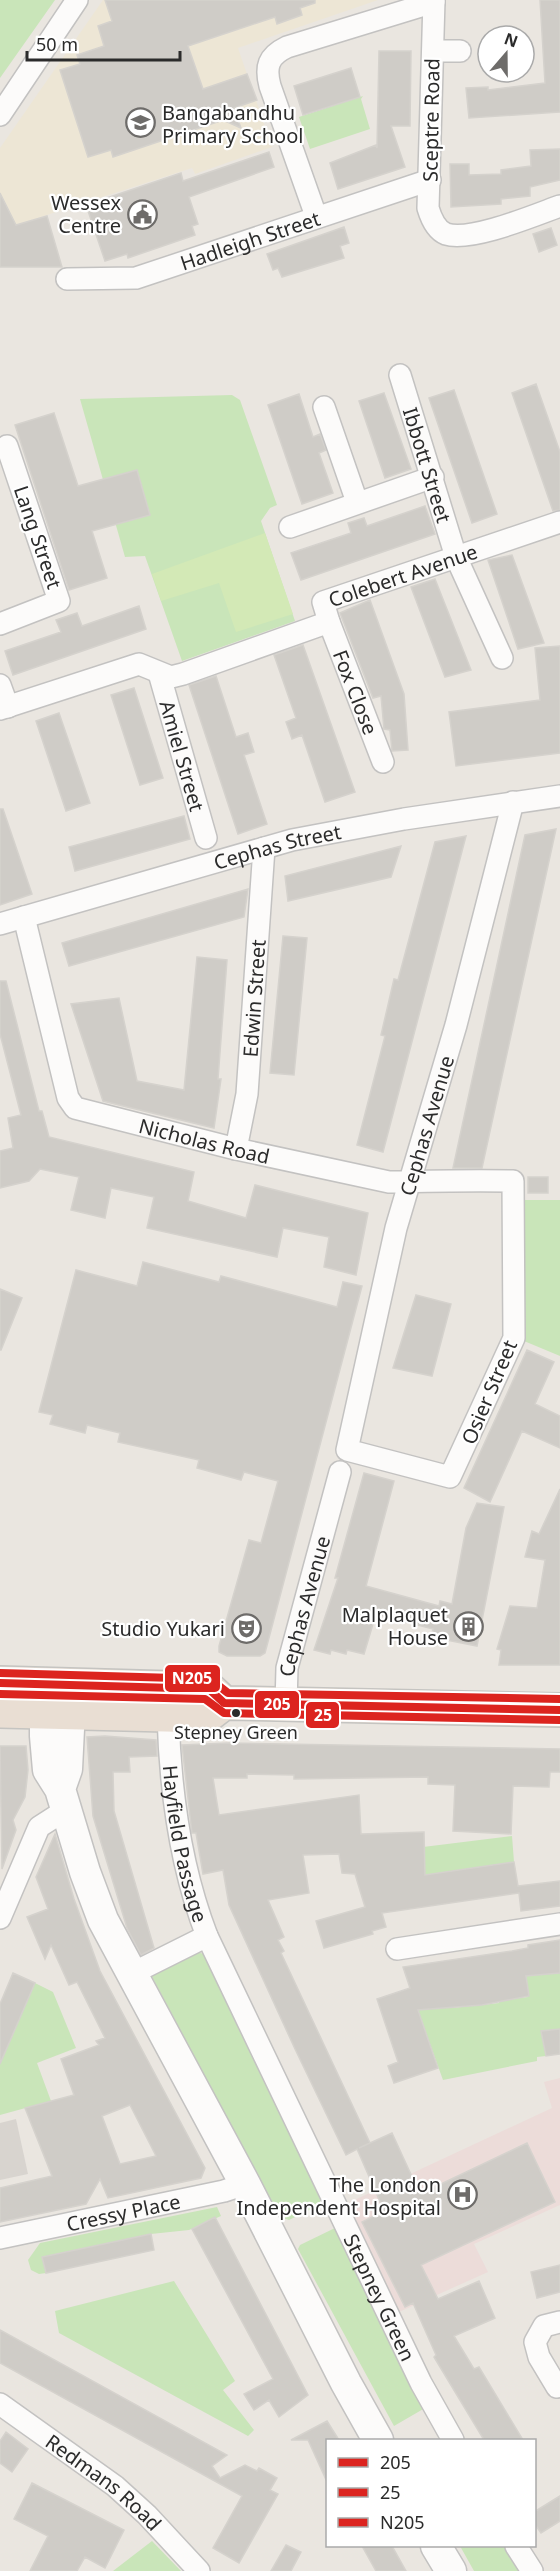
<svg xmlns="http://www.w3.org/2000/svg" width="560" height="2571" font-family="'Noto Sans',sans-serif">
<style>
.education{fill:#ede6d5}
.medical{fill:#ecdcd9}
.green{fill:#c9e5b9}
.pitch{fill:#d3e9b6}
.plaza{fill:#d8d4cf}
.building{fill:#cfccc7;stroke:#d5d2cd;stroke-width:1.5;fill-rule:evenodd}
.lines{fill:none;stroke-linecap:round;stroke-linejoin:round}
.street-casing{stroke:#c3c2c1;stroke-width:24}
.secondary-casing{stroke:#c3c2c1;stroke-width:33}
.highway-casing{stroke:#c5c4c1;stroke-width:36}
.street{stroke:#fcfbfa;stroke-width:21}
.secondary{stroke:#fcfbfa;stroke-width:30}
.highway{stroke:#e9ded3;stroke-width:33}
.bus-1-casing{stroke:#fff;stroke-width:12}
.bus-2-casing{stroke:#fff;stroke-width:12}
.bus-3-casing{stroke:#fff;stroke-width:12}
.bus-1{stroke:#dc241f;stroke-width:8}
.bus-2{stroke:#dc241f;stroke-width:8}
.bus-3{stroke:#dc241f;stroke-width:8}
.bus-dot{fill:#2b2b2b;stroke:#fff;stroke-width:2}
.labels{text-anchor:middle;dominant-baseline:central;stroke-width:4.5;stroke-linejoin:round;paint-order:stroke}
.bus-label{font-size:18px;fill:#2b2b2b;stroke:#fff}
.poi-label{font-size:20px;fill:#2b2b2b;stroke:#fff;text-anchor:end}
.street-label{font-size:20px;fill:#2b2b2b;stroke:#fff}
.line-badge{stroke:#fff;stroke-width:2}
.badge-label{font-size:16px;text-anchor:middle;font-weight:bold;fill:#fff}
</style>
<rect width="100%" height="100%" fill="#eae6e0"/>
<path class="education" d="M103,0h275l-140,48 34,99 -77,27 -3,-6 -176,57 -16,-32v-45z"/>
<path class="medical" d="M560,2078v127l-86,39 14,28 -89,40 -51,-109 204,-95 -8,-26z"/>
<path class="green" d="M0,0h55l-55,78z
M363,96l-2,3 9,30 -60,20 -11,-32z
M232,395l8,5 37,105 -7,3 -9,13 34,100 -113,40 -37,-105 -20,1 -45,-158z
M524,1200h36v156l-36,-15z
M512,1836l2,26 -137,20 46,-35z
M198,1952l8,3 116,243 -4,8 -29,14 -9,-3 -129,-242z
M560,1963v66l-19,2 5,25 -9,1v4l-94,19 -32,-89 39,-5 3,22 17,-2 -3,-22 12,-1 3,22 17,-2 -3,-22 15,18 17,-2 -2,-21h6l-1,-9z
M35,1983l18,9 23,56 -39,15 14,38 -51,14v-51z
M217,2207l4,9 -32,14 -38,4 -108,23 3,16 -7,1 -8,-4 -3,-10 12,-17z
M335,2228l90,180 -31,18 -96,-177 2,-4z
M174,2281l61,100 -12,9 31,40 -6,6 -189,-103 -4,-22z
M152,2541l29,30h-68z
M460,2546h47l15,25h-48z"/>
<path class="pitch" d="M265,533l28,81 -57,18 -17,-49 -58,18 -9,-27z"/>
<path class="plaza" d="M16,2119l12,55 -28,6v-57z"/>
<path class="building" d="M105,0h210v3l-15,5 2,7 -25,9 -2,-7 -87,29 15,43 44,-15 10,26 -23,8 7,20 -18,-8 -110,37 -2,-7 -23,7 -28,-87 20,-6 -3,-9 27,-9 -6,-20 14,-5z
M540,0h20v112l-91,6 -3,-30 22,-1v3l57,-7z
M379,51h32l-1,75h-19l14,41 -67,22 -8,-26 46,-18 1,3z
M351,68l9,29 -57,18 -9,-29z
M560,149v31l-30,7v9l-29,3v5l-50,3 -1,-43h19v11l32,-1v-4l30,-4 -1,-16z
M269,152l5,15 -85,30 9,27 -6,2 3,9 -67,23 -1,-4 -22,7 -19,-56 95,-32 2,8z
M0,193l16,32 31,-9 15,51h-62z
M344,227l5,16 -9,3 4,12 -62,19 -4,-9 -5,2 -6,-16z
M551,228l6,17 -18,7 -6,-18z
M536,384l24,68v58l-7,1 -41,-118z
M454,390l43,124 -25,9 -43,-125z
M384,393l27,76 -26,9 -26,-77z
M299,394l14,43 7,-3 6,16 -7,3 14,40 -31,11 -34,-99z
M54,413l24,73 59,-16 13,45 -58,16 15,47 -38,12 -54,-165z
M425,506l10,28 -134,46 -10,-27 60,-20 -3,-10 16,-5 3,8z
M512,555l32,88 -26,6 -30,-89z
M435,579l36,91 -26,7 -34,-90z
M370,600l34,94 4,56 -16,1 -2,-21 -6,-1 -3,-33 -8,2 -33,-85z
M139,606l7,23 -133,46 -8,-24 56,-19 -5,-12 21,-7 5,13z
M303,645l52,147 -30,10 -23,-67 -10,4 -6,-17 10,-4 -22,-63z
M560,646v107l-104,13 -7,-54 91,-12 -5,-52z
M216,676l20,61 12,-4 6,19 -10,3 23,69 -29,10 -49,-149z
M134,688l29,90 -23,7 -29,-90z
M59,713l31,90 -24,8 -30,-90z
M0,809h3l29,85 -32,11z
M184,816l6,23 -115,32 -6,-24z
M556,829l-74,339h-29l72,-333z
M466,836l-83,316 -26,-7 28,-109 -4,-1 13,-56 4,1 37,-138z
M401,846l-10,31 -103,24 -3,-25z
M248,889l-4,28 -175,49 -7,-23z
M283,936l24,2 -13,137 -24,-2z
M197,957l30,3 -9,119h3l-7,49 -111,-27 -32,-97 48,-6 18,83 47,9z
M0,981h6l33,130h3l7,26 145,35 -6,29 58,17 9,-33 113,28 -12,62 -32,-8 5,-30 -46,-9 -6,29 -130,-29 7,-31 -43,-9 -6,30 -34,-8 8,-33 -39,-8 -11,12 -29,7v-37l13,-3 -5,-30 13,-3 -21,-81z
M528,1177h20v16h-20z
M143,1262l76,20 2,-6 116,31 6,-25 19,4 -97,367 -5,3h-33l-8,-4v-6l30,-106 12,3 17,-62 -34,-9 -3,8 -44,-12 2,-8 -81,-18 2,-9 -33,-8 -2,8 -35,-9 3,-9 -14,-3 37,-142 61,16z
M0,1289l22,9 -21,52h-1z
M416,1295l35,9 -19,72 -39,-8z
M527,1350l27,12 -19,42 25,12v32l-38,-17 -32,71 -26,-14z
M364,1473l30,8 -28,105 73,20 1,-5 12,3 14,-76 11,-25 27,4 -27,139 -46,-9 2,-8 -57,-15 -12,40 -17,-4 -1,4 -15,-4 -1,4 -16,-4 24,-72h-3z
M560,1489v176h-61l2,-15 -4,-1 13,-43 27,2 8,-48 -20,-3 7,-26 7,3z
M105,1736l51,4 1,16 -28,1 1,15h-17l1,39 40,137 -13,7 -14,-27 -34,-112 -6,-79z
M229,1743l331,6v23h-10l-1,15 -36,-1 -2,48 -58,-3 2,-46 -27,-1v-7l-134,2v-4l-47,-1v4h-34l6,37 140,-20 2,39 63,-2 1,43 89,-13 4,24 42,-5v25l-39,5 -2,-18 -137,20 4,14 -14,4 1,3 -49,14 -8,-27 49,-14 -10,-33 -13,-1 -3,-19 -36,1 6,38 -41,7 16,37 -6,3 6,11 -3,2 89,190 -11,5 33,-15 28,61 107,-51 28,59 -134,63 17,34 41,-18 16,37 -41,18 20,33 5,-2 44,73h-39l-50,-83 2,-2 -23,-52 -8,4 -43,-85 22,-11 -27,-62 -11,6 -51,-106 -66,-144 -6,-35 -20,4 -7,-41h-4l-1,-8 -9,-80z
M0,1746h26l2,24 -3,27 -12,23 3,10 -14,39z
M55,1834l19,65 26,72 105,197 -4,10 -93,20 -8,-19 -14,25 -86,18v-34l52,-12 -27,-68 49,-13 -13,-36 38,-14 -3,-4 9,-3 -28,-56 -8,3 -18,-40 -6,14 -18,-42 21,-8 -12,-32zM130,2105l26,51 -36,8 -18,-48z
M560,1940v33l-34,3 3,20 -47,9 -64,5 20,58 -44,15 -6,-17 10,-4 -21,-63 33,-11 -7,-21 109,-16 16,-3v-3z
M13,1973l22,10 -35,81v-60z
M560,2029v25l-14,2 -5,-25z
M215,2217l93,178 -29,22 -10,-17 -15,10 -10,-16 29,-15 -81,-150z
M151,2234l3,16 -108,23 -4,-16z
M560,2265v27l-23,6 -6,-26z
M0,2330l227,125 -15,11 8,12 25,-13 12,6 2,-3 18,10 -7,12 8,4 -39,69 -26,-15 29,-52 -242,-133z
M327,2421l12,19h-12v42l-19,-42h-17z
M6,2432l22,17 -16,23 -12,-9v-22z
M32,2483l92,47 -19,38 -20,-11 -8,14h-47l18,-35 -34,-17z
M560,2496v25l-19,12 -7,-10v-11z
M286,2545l15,7 -10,19h-20z
M362,2546h30l14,25h-30z"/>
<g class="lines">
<defs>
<g id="street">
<path d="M434,0l-6,208c3,10 8,22 18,26 25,8 89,-19 114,-28"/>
<path d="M433,51h27"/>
<path d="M0,115l77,-115"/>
<path d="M316,216l-46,-130c-5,-19 -2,-30 17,-39l147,-45"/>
<path id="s1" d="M67,279l69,-1 294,-98"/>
<path id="s2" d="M400,375l56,182 46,101"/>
<path d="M324,407l33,95"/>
<path d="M290,527l143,-50"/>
<path id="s3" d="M329,622l54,140"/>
<path d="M0,624l59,-23 -52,-155"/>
<path id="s4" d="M159,673l47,165"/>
<path d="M0,685l8,22"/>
<path id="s5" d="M0,709l139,-45 32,13 12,-3 146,-52 -6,-20 237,-80"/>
<path id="s6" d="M24,917l44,181 7,10 161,41 153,33c41,-1 82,-2 124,-1l1,157 -64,139 -103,-27 49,-222 60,-203 57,-223"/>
<path id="s7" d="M0,924l292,-84 112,-21 156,-23"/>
<path id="s8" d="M236,1149l11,-55 17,-246"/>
<path id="s9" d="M286,1704l1,-36 53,-196"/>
<path id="s10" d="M168,1715c2,74 12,151 39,221l214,447 32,57"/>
<path d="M0,1918l39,-91 28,-18"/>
<path d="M397,1949l163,-25"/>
<path d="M131,1974l76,-38"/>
<path id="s11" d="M0,2238l224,-47 21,-7"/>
<path d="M557,2387l-18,-30 -4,-15 9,-16 16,-4"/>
<path id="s12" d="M0,2404l115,82 32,29 52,56"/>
<path d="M516,2546l16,25"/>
</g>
<path id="secondary" d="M45,1689v47l3,34 12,19 25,83 18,48 142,264 101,199 32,57
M60,1789l7,-20 4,-80
M436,2546l15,25"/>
<path id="highway" d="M0,1683l209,6 15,14
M0,1711l207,5 17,-13h6l330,7"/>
</defs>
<use href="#street" class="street-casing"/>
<use href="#secondary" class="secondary-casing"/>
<use href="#highway" class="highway-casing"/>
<use href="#street" class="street"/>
<use href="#secondary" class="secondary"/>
<use href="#highway" class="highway"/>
<defs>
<path id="bus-1" d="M0,1683l209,6 15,14 336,7"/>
<path id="bus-2" d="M0,1694l205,5 19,14 336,7"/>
<path id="bus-3" d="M0,1673l210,6 18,14 332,6"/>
</defs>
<use href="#bus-1" class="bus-1-casing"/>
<use href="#bus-2" class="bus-2-casing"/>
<use href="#bus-3" class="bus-3-casing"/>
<use href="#bus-1" class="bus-1"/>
<use href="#bus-2" class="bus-2"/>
<use href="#bus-3" class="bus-3"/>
</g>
<defs>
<symbol id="school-ring" viewBox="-11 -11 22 22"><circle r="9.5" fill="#fff" stroke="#6e6c6a" stroke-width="1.5"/><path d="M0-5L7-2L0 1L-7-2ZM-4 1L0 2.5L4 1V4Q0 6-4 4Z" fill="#6e6c6a"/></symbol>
<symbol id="civic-ring" viewBox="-11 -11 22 22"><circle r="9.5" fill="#fff" stroke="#6e6c6a" stroke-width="1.5"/><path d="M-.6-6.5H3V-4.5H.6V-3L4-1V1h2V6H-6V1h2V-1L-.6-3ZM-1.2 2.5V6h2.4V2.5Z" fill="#6e6c6a"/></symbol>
<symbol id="building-ring" viewBox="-11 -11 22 22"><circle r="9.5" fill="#fff" stroke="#6e6c6a" stroke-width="1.5"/><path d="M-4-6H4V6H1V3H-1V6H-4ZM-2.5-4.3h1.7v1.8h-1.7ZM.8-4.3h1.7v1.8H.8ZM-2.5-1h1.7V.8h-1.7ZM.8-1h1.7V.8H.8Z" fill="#6e6c6a"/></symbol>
<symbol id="theatre-ring" viewBox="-11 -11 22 22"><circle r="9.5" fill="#fff" stroke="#6e6c6a" stroke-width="1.5"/><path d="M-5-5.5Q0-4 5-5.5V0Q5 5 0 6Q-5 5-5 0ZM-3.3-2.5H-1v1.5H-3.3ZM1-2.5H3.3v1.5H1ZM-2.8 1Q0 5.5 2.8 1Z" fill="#6e6c6a"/></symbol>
<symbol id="hospital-ring" viewBox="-11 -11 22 22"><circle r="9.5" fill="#fff" stroke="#6e6c6a" stroke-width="1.5"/><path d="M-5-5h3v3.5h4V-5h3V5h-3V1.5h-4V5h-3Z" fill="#6e6c6a"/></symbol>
</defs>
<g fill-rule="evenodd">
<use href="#school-ring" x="124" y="106" width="33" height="33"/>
<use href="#civic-ring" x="126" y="198" width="33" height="33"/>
<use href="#building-ring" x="452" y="1610" width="33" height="33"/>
<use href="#theatre-ring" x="230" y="1612" width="33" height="33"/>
<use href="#hospital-ring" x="446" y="2178" width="33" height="33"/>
</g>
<circle class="bus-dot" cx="236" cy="1713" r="5"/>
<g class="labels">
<g class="bus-label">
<text x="236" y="1732">Stepney Green</text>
</g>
<g class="poi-label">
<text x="162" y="112" text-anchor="start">Bangabandhu<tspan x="162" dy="23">Primary School</tspan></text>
<text x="121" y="202">Wessex<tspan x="121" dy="23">Centre</tspan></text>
<text x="448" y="1614">Malplaquet<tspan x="448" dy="23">House</tspan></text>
<text x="225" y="1628">Studio Yukari</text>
<text x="441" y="2184">The London<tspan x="441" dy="23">Independent Hospital</tspan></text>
</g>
<g class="street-label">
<text transform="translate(431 120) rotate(-89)">Sceptre Road</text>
<text stroke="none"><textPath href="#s1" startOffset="189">Hadleigh Street</textPath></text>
<text stroke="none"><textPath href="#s2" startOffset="94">Ibbott Street</textPath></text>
<text transform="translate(38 537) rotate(71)">Lang Street</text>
<text stroke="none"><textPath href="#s5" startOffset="453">Colebert Avenue</textPath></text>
<text stroke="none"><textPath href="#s3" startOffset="75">Fox Close</textPath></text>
<text stroke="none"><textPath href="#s4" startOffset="86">Amiel Street</textPath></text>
<text stroke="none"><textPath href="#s7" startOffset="288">Cephas Street</textPath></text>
<text stroke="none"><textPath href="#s8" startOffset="152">Edwin Street</textPath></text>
<text stroke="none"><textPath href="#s6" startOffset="1396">Cephas Avenue</textPath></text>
<text stroke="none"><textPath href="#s6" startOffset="332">Nicholas Road</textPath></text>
<text transform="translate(489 1392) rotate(-67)">Osier Street</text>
<text stroke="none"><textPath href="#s9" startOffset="100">Cephas Avenue</textPath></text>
<text stroke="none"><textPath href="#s10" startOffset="130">Hayfield Passage</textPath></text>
<text stroke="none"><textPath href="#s11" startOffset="126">Cressy Place</textPath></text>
<text stroke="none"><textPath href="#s10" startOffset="626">Stepney Green</textPath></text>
<text stroke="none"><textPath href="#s12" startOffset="130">Redmans Road</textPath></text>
</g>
</g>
<g class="line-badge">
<rect x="164" y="1664" width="57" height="29" rx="6" fill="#dc241f"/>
<rect x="254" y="1690" width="46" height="29" rx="6" fill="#dc241f"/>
<rect x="305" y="1701" width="35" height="28" rx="6" fill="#dc241f"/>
</g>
<g class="badge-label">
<text x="192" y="1684">N205</text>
<text x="277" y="1710">205</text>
<text x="323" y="1721">25</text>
</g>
<rect x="326" y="2439" width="210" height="108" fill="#ffffff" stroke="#aaaaaa" stroke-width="1.5"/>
<rect x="338" y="2458" width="30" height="9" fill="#dc241f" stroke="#aaaaaa" stroke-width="1.5"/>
<text x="380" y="2469" font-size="18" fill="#2b2b2b">205</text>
<rect x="338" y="2488" width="30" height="9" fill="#dc241f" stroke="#aaaaaa" stroke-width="1.5"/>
<text x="380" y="2499" font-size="18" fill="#2b2b2b">25</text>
<rect x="338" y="2518" width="30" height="9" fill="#dc241f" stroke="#aaaaaa" stroke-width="1.5"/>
<text x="380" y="2529" font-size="18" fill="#2b2b2b">N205</text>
<g transform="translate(506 54) rotate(20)"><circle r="28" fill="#ffffff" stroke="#aaaaaa" stroke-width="1.5"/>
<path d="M0-4.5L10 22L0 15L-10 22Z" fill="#6e6c6a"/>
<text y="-9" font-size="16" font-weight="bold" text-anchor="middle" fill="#2b2b2b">N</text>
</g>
<path d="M27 51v9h153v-9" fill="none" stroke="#2b2b2b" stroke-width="3"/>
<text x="36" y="51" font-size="18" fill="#2b2b2b" stroke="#ffffff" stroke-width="4.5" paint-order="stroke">50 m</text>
</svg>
